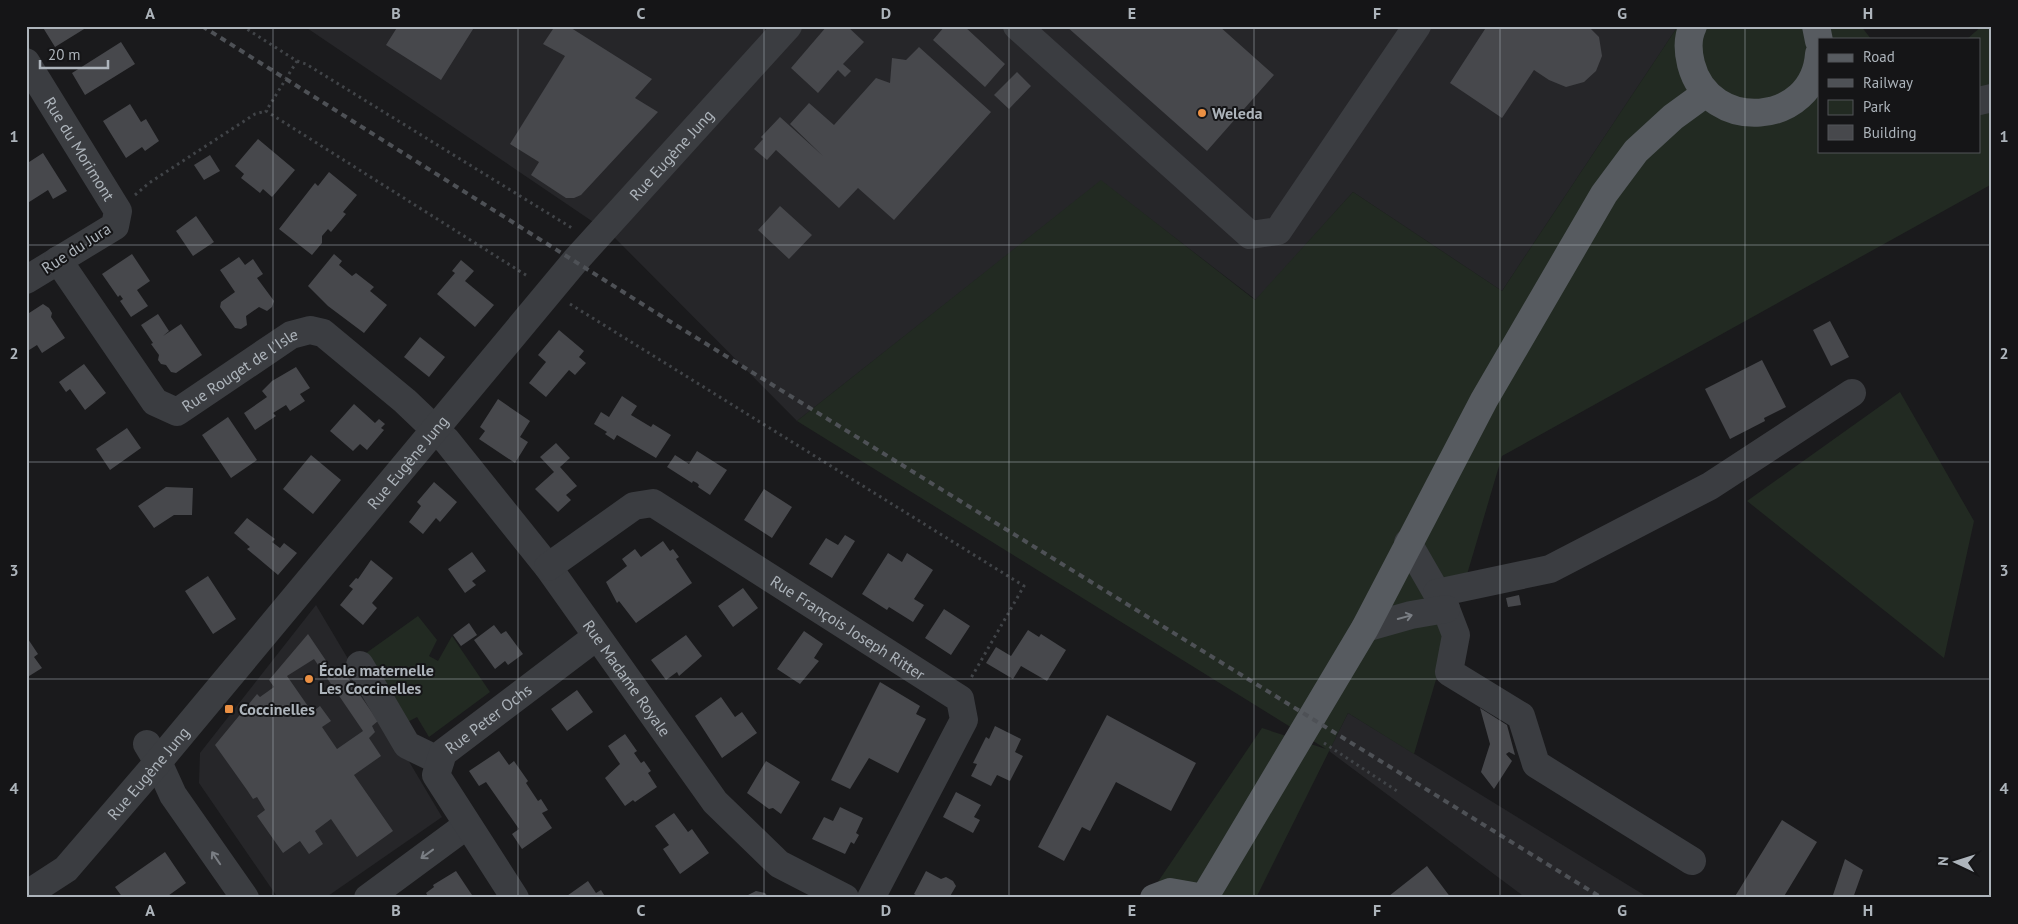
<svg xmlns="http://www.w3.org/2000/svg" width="2018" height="924" font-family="'PT Sans',sans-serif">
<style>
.built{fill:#262629}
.green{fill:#222a22}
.building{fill:#47484c;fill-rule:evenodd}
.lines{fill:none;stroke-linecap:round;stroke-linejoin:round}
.path{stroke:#414448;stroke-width:3;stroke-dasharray:2.5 4;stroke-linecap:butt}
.minor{stroke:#3b3d41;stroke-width:28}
.major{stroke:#575b60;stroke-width:28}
.rail{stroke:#4e5156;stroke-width:4;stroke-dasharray:6 5;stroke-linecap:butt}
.oneway{stroke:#7a7e84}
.grid{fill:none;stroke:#adb4bb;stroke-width:1;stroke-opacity:0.55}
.poi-dot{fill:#eb9043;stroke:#151517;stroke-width:2}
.labels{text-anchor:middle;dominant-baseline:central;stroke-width:4;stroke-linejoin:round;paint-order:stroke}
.poi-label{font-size:16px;font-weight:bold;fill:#adb4bb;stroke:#151517;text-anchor:start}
.street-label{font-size:16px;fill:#adb4bb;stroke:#151517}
.neatline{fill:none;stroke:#adb4bb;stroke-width:2}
.grid-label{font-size:16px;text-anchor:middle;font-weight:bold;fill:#adb4bb}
</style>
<rect width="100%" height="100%" fill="#1a1a1c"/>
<path class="built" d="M304,26h1374l-176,265 -149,-99 -97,108 -155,-119 -304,240 -186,-187z
M316,605l126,212 -117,81h-47l-79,-115 1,-30z
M1348,713l301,185h-123l-197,-147z"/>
<path class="green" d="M1678,26h183l10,13h-52v112h160v-112h-12l15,-13h10v158l-490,272 -88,298 -66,-41 -92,185h-109l115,-170 64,21 -529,-328 304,-241 154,120 98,-108 149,99z
M1900,392l74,129 -30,137 -197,-157z
M418,616l19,24 -8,16 9,5 14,-25 38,56 -61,45 -12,-20 -15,8 -40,-69z"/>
<path class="building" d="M42,26h47l-34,21z
M398,26h77l-34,54 -55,-35z
M555,26h13l84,53 -17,19 23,14 -77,83 -7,3h-8l-35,-23 8,-13 -29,-18 55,-88 -22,-12z
M827,26h20l17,16 -21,22 8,7 -6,6 -7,-7 -20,23 -27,-25z
M945,26h19l41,38 -20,23 -52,-47z
M1066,26h153l55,49 -67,76z
M1487,26h101l11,11 3,19 -6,15 -12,11 -18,5 -17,-7 -15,-10 -32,48 -52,-35z
M121,42l14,22 -50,31 -13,-22z
M919,47l72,65 -97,108 -36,-32 -19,20 -63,-58 -9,10 -13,-11 9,-10 -2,-2 19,-20 43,39 -33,-32 19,-21 25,22 42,-47 14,5 2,-25 14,2z
M1017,72l14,14 -22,23 -15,-14z
M130,104l11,18 5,-3 13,22 -14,10 -3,-4 -16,11 -23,-37z
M258,139l37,31 -23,27 -9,-8 -3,4 -19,-15 3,-4 -9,-8z
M43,153l24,38 -14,8 -5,-9 -22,14v-40z
M210,155l10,16 -16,9 -10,-15z
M329,172l28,23 -14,17 3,2 -15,18 -3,-3 -6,7v7l-10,12 -33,-26 36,-46 3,3z
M780,206l32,29 -23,24 -31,-29z
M196,216l18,26 -21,14 -17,-25z
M132,254l18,27 -13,9 11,16 -17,11 -11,-16 3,-2 -3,-4 -2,2 -16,-23z
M334,254l8,7 -3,4 13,11 4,-3 18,14 -4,4 17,14 -23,28 -36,-27 -20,-20z
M239,257l6,8 8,-6 10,15 -6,4 17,23 -2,6 -5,4 -8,-4 -13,9 1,9 -6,4 -6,-1 -15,-21 1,-5 14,-10 -15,-22z
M461,260l13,11 -9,10 29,24 -19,22 -38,-33 18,-21 -3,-2z
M43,304l6,4 3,5 -1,4 14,21 -23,15 -5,-8 -11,7v-37z
M158,314l11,17 -6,5 18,-12 21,31 -26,18 -5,-1 -5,-7 -5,-1 -3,-4 1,-5 -8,-11 2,-1 -12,-18z
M1830,321l19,36 -18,9 -18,-36z
M559,330l25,21 -5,6 7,6 -11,12 -6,-5 -23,27 -17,-14 17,-21 -8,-7z
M420,337l25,20 -16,20 -25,-20z
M1762,360l24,47 -22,11 1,3 -35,18 -25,-50z
M84,364l22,29 -21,17 -15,-21 -4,3 -7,-10z
M296,367l14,21 -10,6 5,7 -15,10 -4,-6 -13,8 3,3 -21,14 -11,-17 23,-16 -5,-6 10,-10z
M622,396l15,10 -6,9 20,12 2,-3 18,11 -15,23 -39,-23 -3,5 -9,-6 2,-2 -13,-8 7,-12 8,5z
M498,399l32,22 -10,16 8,5 -13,21 -36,-24 6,-8 -5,-4z
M354,404l21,19 4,-4 6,5 -4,4 3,2 -17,20 -7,-6 -7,7 -23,-20z
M228,417l29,43 -26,18 -29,-43z
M127,428l14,20 -31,22 -14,-21z
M556,443l14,15 -10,9 17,19 -11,9 5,5 -13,12 -23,-23 19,-17 -14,-15z
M697,451l30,19 -17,25 -12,-8 1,-2 -2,-2 -4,-2 -1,2 -25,-16 8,-12 14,9z
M311,455l30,25 -28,34 -30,-25z
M434,482l23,20 -17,20 -4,-4 -13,16 -14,-12 12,-16 -4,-4z
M166,487l27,1 -1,27h-18l-20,13 -16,-22z
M764,489l28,18 -20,31 -28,-18z
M247,518l28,21 -3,3 8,6 4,-5 13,10 -19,22 -31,-26 3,-2 -16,-14z
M845,535l10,6 -23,37 -23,-14 17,-26 12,7z
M663,541l7,10 3,-2 6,8 -3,2 16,24 -56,40 -17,-22 -2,2 -11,-21 21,-16 -5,-7 13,-10 6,8z
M472,552l14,19 -14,10 4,4 -11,8 -17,-24z
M888,553l14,9 5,-9 26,17 -19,29 10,6 -11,17 -24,-15 -2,3 -25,-16z
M371,560l22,18 -21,25 5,5 -14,17 -23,-20 13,-16 -4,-3 7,-8 2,1z
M208,576l28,43 -23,15 -28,-43z
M743,588l15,20 -25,19 -15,-21z
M1519,595l2,10 -13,2 -2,-9z
M944,609l26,17 -19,29 -26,-17z
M469,623l8,12 -16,11 -8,-11z
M494,625l7,9 5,-3 17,23 -15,11 -3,-4 -10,8 -21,-29z
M1028,630l11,7 2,-3 25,16 -19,31 -26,-15 -8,13 -27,-16 10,-16 15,9z
M804,631l19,13 -9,14 5,3 -19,23 -23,-15z
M308,634l27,40 9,-2 34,49 -6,5 3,6 -6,6 12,18 -27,19 39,56 -36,26 -26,-38 -16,12 8,13 -14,10 -9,-13 -17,12 -26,-37 8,-6 -8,-13 -4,2 -6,-9 -32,-45 42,-51 3,3 14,-10 -5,-7zM314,659l49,72 -26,18 -15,-22 9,-6 -11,-15 -8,6 -25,-36z
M686,635l16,21 -23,20 -2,-4 -11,8 -15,-20z
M26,636l12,18 -4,3 8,11 -16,10z
M880,682l40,24 -4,8 10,5 -28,54 -29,-15 -19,31 -19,-9z
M577,690l16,22 -26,19 -16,-22z
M721,697l14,20 7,-5 15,21 -35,25 -27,-42z
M1480,708l27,17 8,30 -6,-3 -3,2 6,7 -18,28 -13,-17 9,-28z
M1107,715l89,48 -25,48 -55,-29 -26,49 -8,-4 -18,34 -26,-14z
M995,726l26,13 -6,13 8,4 -13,25 -13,-6 -6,11 -20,-10 6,-12 -4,-1 13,-26 3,2z
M625,734l12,17 -3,2 7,10 3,-2 7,10 -3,2 9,14 -22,15 -2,-2 -8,6 -20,-28 15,-14 -12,-18z
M499,751l10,14 5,-4 14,20 -2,2 12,18 3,-2 7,11 -6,3 10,15 -30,21 -10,-15 7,-5 -33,-47 -7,4 -10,-15z
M766,761l34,21 -19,32 -8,-6 -4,1 -22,-16z
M956,792l25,13 -7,12 6,3 -7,13 -30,-16z
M840,807l23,11 -7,15 3,2 -5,9 -3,-2 -6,12 -33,-15 12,-22 9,4z
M674,813l14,19 4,-3 17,24 -29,21 -17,-25 6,-4 -14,-19z
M1782,820l35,22 -34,56h-49z
M165,852l21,31 -21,15h-42l-8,-11z
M1845,859l18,11 -10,28h-21z
M1427,866l24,32h-60l-2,-2z
M456,871l18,27h-45l-3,-5 8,-6 -1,-2z
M926,871l15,8 5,-2 7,4 3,5 -7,12h-28l-7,-4z
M588,881l8,12 5,-3 5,8h-42z
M756,891l9,2 4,5h-27z"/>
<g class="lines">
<path class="path" d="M242,26l55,35 -31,50 263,166
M297,61l9,3 266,164
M135,195l14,-12 106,-69 11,-3
M570,304l454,282 -53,92
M1324,743l73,48"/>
<g class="minor">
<path d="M1017,26l233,209 28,-4 139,-205"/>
<path id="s1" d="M26,62l92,149 -3,15 -89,54"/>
<path d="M1979,101l13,-3"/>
<path id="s2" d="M58,260l97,142 22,10 114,-77 19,-5 13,3 82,68 42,40 101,126 167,235 64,62 66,34"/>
<path d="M1408,543l38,66 10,26 -7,37 72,44 15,48 156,97"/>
<path id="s3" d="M548,567l86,-61 19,-3 307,196 4,21 -93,178"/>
<path d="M1437,593l113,-24 160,-83 142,-93"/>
<path d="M1365,628l46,-13 35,-6"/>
<path d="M360,665l47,80 33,16"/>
<path d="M147,744l11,18 15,33 72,103"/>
<path id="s4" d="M26,895l40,-26 92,-107 417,-501 213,-235"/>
<path d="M368,898l99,-73"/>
<path id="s5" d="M515,898l-79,-123 7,-22 153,-116"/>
</g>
<path class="major" d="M1693,26c-6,12 -5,26 -2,38 18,70 123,63 128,-10
M1816,26l3,15
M1154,898l16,-6 34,6
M1204,898l161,-270 119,-228 120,-206 32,-43 37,-34 33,-24"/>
<path class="rail" d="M202,26l464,293 936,579"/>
</g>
<defs><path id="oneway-shaft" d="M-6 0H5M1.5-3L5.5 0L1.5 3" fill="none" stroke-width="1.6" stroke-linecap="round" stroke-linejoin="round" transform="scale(1.25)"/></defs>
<g class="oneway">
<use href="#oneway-shaft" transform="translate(1405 617) rotate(-15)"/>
<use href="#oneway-shaft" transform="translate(427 854) rotate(144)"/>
<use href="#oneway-shaft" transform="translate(216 858) rotate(-124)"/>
</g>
<path class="grid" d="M273,26v872M518,26v872M764,26v872M1009,26v872M1254,26v872M1500,26v872M1745,26v872M26,245h1966M26,462h1966M26,679h1966"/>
<g class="poi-dot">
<circle cx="1202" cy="113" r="5"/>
<circle cx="309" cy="679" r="5"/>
<rect x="224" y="704" width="10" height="10" rx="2.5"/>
</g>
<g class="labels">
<g class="poi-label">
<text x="1212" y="113">Weleda</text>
<text x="319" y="670">École maternelle<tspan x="319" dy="18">Les Coccinelles</tspan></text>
<text x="239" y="709">Coccinelles</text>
</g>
<g class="street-label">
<text stroke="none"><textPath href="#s1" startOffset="102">Rue du Morimont</textPath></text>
<text stroke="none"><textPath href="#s4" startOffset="984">Rue Eugène Jung</textPath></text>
<text transform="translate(76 248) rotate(-33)">Rue du Jura</text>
<text stroke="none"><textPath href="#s2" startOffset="272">Rue Rouget de l'Isle</textPath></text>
<text stroke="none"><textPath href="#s4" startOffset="579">Rue Eugène Jung</textPath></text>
<text stroke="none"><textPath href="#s3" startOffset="356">Rue François Joseph Ritter</textPath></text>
<text stroke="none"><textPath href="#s2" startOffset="829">Rue Madame Royale</textPath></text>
<text stroke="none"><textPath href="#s5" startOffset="226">Rue Peter Ochs</textPath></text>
<text stroke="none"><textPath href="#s4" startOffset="174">Rue Eugène Jung</textPath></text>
</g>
</g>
<rect width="2018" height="924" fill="none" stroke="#151517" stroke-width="55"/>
<rect x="1818" y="38" width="162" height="115" fill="#151517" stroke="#525559"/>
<rect x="1828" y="54" width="25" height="8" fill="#575b60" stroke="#525559"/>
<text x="1863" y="62" font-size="15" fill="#adb4bb">Road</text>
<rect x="1828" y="79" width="25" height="8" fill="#4e5156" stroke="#525559"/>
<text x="1863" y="88" font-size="15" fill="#adb4bb">Railway</text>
<rect x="1828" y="100" width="25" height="15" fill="#222a22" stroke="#525559"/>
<text x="1863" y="112" font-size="15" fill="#adb4bb">Park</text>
<rect x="1828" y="125" width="25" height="15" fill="#47484c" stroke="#525559"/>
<text x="1863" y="138" font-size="15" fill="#adb4bb">Building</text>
<g transform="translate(1956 862) rotate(274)" stroke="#151517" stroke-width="4" paint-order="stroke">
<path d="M0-4L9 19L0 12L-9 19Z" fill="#adb4bb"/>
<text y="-8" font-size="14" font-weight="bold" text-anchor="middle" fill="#adb4bb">N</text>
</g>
<path d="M40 60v8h68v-8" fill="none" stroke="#adb4bb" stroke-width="2.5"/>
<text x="48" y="60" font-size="15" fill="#adb4bb" stroke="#151517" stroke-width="4" paint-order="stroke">20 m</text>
<rect x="28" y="28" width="1962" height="868" class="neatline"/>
<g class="grid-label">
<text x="150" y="19">A</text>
<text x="396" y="19">B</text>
<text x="641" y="19">C</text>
<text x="886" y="19">D</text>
<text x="1132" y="19">E</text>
<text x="1377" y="19">F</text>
<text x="1622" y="19">G</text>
<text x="1868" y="19">H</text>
<text x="14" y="142">1</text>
<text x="2004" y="142">1</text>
<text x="14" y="359">2</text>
<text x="2004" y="359">2</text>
<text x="14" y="576">3</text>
<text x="2004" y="576">3</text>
<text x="14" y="794">4</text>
<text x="2004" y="794">4</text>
<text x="150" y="916">A</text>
<text x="396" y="916">B</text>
<text x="641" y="916">C</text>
<text x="886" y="916">D</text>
<text x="1132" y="916">E</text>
<text x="1377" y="916">F</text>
<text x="1622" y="916">G</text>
<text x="1868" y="916">H</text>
</g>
</svg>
